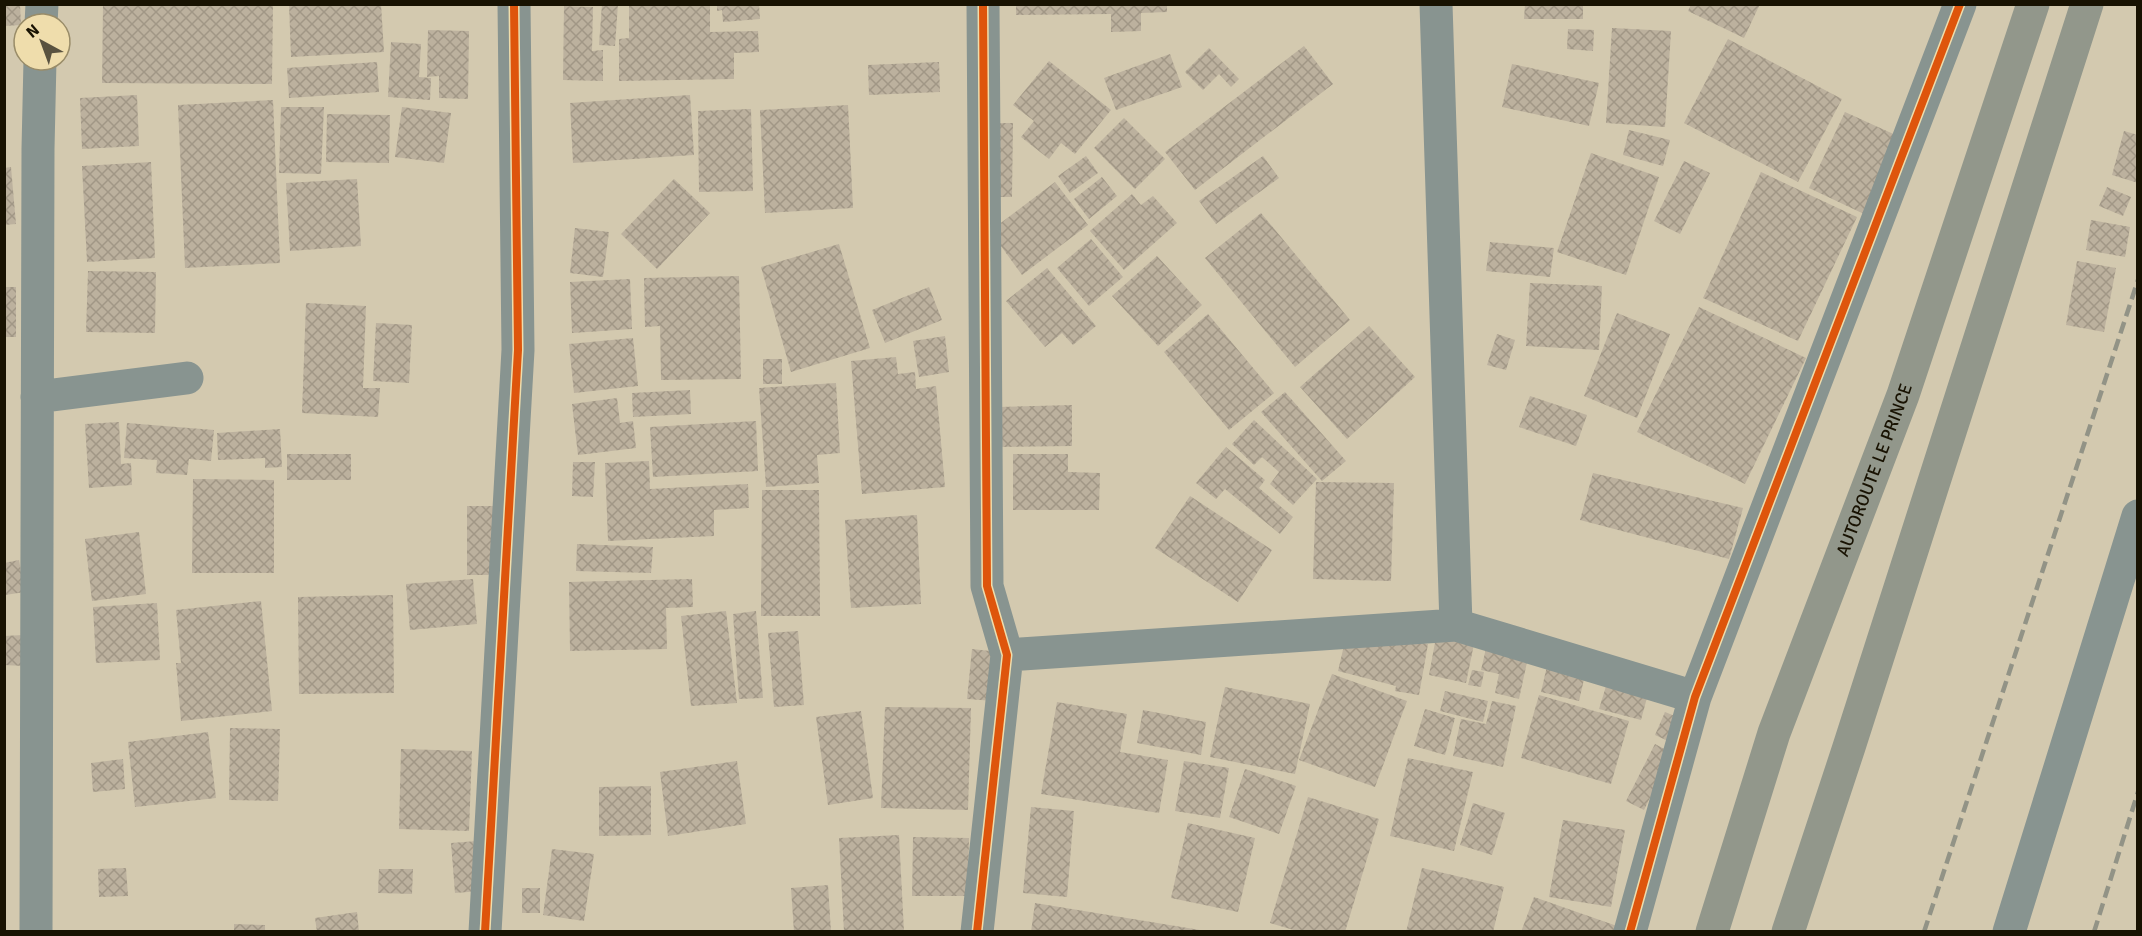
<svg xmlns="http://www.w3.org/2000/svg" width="2142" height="936" font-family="Signika,sans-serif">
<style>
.building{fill:url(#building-cross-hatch)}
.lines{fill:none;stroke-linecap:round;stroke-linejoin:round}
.minor{stroke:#889490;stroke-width:33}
.major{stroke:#92978b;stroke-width:33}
.rail{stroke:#929386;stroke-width:4.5;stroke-dasharray:12 6;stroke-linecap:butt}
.cycleway-casing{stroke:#efddac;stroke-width:11}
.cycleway{stroke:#de550c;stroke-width:8}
.labels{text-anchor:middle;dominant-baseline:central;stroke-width:6;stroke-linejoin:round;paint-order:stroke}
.street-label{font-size:18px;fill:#181202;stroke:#efddac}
</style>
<defs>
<pattern id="building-cross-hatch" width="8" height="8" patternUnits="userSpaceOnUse" patternTransform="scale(1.5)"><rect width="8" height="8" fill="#bcb19e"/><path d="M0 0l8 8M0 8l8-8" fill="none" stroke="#a19786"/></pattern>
</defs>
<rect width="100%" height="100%" fill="#d3c9af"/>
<path class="building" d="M4,4h16l1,21 -17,1z
M103,4h170l-1,80 -170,-1z
M289,4h92l3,48 -93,5z
M602,4h16l-3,42 -16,-1z
M629,4h81v28l48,-1 1,21 -25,1v26l-115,2v-42l10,-1z
M717,4h42l1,15 -37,3 -1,-12 -5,1z
M1525,4h58v15h-59z
M1691,4h69l-16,34 -56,-27z
M1016,5h151v7l-26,1v18l-30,1v-18l-95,1z
M564,6l29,1 -1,44 11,-1v31l-40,-1z
M1612,28l59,3 -6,96 -59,-4z
M1568,29l26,1 -1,21 -26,-2z
M428,30l41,1 -1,68 -29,-1v-22l-12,1z
M1728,39l114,60 -44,83 -114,-59z
M391,42l30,2 -2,33 12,1 -1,22 -42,-3z
M1304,46l29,38 -138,106 -30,-38z
M1209,48l30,31 -8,8 -12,-13 -16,16 -18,-18z
M1170,54l12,33 -66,23 -12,-32z
M1049,61l62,49 -36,44 -14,-11 -12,16 -28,-22 13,-16 -21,-16z
M377,62l2,30 -90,6 -2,-30z
M939,62l1,30 -71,3 -1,-30z
M1512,64l87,19 -10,43 -87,-19z
M137,95l2,51 -57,3 -2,-51z
M690,95l4,60 -121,8 -3,-60z
M273,100l7,163 -95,5 -7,-163z
M848,105l5,103 -88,5 -5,-103z
M281,107h43l-3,67 -42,-1z
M402,107l49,6 -7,50 -49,-6z
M751,109l2,82 -54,1 -1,-81z
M1845,112l55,25 -36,77 -55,-26z
M327,114l63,1 -1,48 -63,-1z
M1124,118l41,41 -30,30 -41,-41z
M990,123h23l-1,74h-22z
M1629,130l41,10 -7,26 -40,-11z
M2124,131l14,4v48l-26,-8z
M1591,153l68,24 -33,98 -69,-23z
M1086,156l12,17 -28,20 -12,-17z
M1263,156l16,22 -63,46 -17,-23z
M1684,161l26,12 -30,61 -26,-13z
M151,162l4,96 -68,4 -5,-96z
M11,167l5,57 -12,1v-57z
M1761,172l96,45 -59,124 -95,-43z
M1102,177l15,19 -28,23 -15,-20z
M357,179l4,67 -71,5 -4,-68z
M674,179l36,34 -53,56 -36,-35z
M1055,182l33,43 -66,50 -32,-44z
M2107,187l24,10 -8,19 -24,-10z
M1132,194l9,11 12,-9 24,27 -53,47 -34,-39z
M1261,213l89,107 -55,47 -90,-109z
M2091,220l39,7 -5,30 -39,-7z
M575,228l34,4 -6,45 -33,-4z
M1091,239l32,38 -34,29 -32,-38z
M1490,242l64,6 -4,29 -64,-6z
M839,244l31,104 -79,24 -30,-105z
M1157,256l45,49 -44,41 -46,-50z
M2077,261l39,7 -12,64 -38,-7z
M1047,268l49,58 -23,19 -11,-12 -17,14 -39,-46z
M88,271l68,1 -1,61 -69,-1z
M739,276l2,103 -80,1 -1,-54 -15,1 -1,-49z
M630,279l2,50 -60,4 -2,-51z
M1530,283l72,3 -3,64 -73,-4z
M4,287h12v50h-12z
M929,287l13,33 -57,23 -13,-33z
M306,303l60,3 -3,82h17l-2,29 -76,-4z
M1699,307l107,51 -61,126 -108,-52z
M1617,313l53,21 -33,84 -53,-22z
M1208,314l66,79 -45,37 -65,-78z
M376,323l36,2 -3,58 -36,-2z
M1369,326l46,51 -68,62 -47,-52z
M1497,334l18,6 -9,30 -19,-5z
M945,336l4,36 -30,5 -6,-36z
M633,338l5,48 -64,7 -5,-49z
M896,357l2,17 17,-2 1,17 20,-3 9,101 -83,7 -11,-133z
M763,359h19v25h-19z
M836,383l4,70 -23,2 2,28 -53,4 -7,-99z
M690,390l1,24 -58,3 -1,-24z
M1285,392l61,69 -24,20 -61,-69z
M1530,396l57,19 -11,31 -57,-19z
M617,398l3,25 13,-2 3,27 -58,7 -6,-51z
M1072,405v41l-73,1v-40z
M1254,420l63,59 -24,26 -23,-21 9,-12 -17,-15 -8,8 -22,-21z
M756,421l2,50 -105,6 -3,-50z
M119,422l2,42 10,-1 1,22 -43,3 -4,-64z
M127,423l87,7 -3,31 -22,-2 -2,16 -31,-2 1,-13 -33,-2z
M280,429l2,38 -17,1v-10l-47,2 -1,-27z
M1226,447l39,33 -6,8 34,29 -13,17 -55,-45 -9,10 -20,-16z
M287,454h64v26h-64z
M1013,454h55v18l32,1 -1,37h-86z
M649,461l1,28 98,-5 1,24 -35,2v26l-106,5 -3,-78z
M573,462h22l-2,35 -21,-1z
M1593,473l150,35 -14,51 -149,-39z
M193,479l81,1v93h-82z
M1316,482l78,1 -3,98 -78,-2z
M762,490h57l1,126h-59z
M1190,496l82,54 -34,52 -83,-54z
M467,506h33v69h-33z
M917,515l4,89 -70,4 -6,-88z
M139,532l7,62 -54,7 -7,-62z
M577,544l76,3 -2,26 -75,-2z
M19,560l6,32 -20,3 -1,-32z
M473,579l4,45 -67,6 -4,-46z
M692,579l1,28 -27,1 1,41 -97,2 -1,-69z
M393,595l1,98 -95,1 -1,-97z
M261,601l11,110 -91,10 -5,-58h5l-5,-53z
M157,603l3,57 -64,3 -3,-56z
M726,611l11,92 -46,3 -10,-90z
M756,611l7,87 -24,1 -6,-85z
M798,631l6,74 -30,2 -6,-74z
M1367,633l61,11 -9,51 -24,-4 1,-5 -58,-15 8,-34z
M23,635v31l-19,-1v-29z
M1436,637l38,7 -8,39 -37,-8z
M1487,644l42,9 -10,46 -24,-6 4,-19 -18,-4z
M972,649l27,3 -5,49 -27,-2z
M1547,666l38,9 -6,26 -38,-9z
M1472,670l12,2 -3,15 -13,-2z
M1332,674l75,27 -32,86 -76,-27z
M1607,683l41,11 -7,26 -42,-11z
M1225,687l85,17 -15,70 -85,-17z
M1445,691l43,10 -5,21 -43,-11z
M1539,695l90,26 -18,63 -90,-26z
M1492,701l24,5 -13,61 -50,-11 8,-37 25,5z
M1057,702l70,12 -7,38 48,8 -9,53 -118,-19z
M885,707l86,1 -3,102 -87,-2z
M1425,709l30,9 -10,37 -31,-9z
M1143,710l63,12 -5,33 -64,-12z
M861,711l12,87 -45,7 -12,-88z
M1665,712l25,10 -11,24 -24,-11z
M230,728l50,1 -2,72 -49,-1z
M208,732l8,66 -81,9 -7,-65z
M1655,744l17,9 -28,57 -18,-9z
M401,749l71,2 -3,80 -70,-2z
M1408,758l65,14 -19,79 -64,-15z
M123,759l2,30 -32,3 -2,-29z
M737,761l9,63 -78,12 -8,-64z
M1184,761l45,7 -9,50 -45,-7z
M1245,769l51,17 -17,48 -50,-17z
M651,786v49l-52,1v-49z
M1308,797l71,22 -34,113h-45l-30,-9z
M1473,803l32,10 -13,42 -32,-10z
M1031,807l43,4 -7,86 -44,-4z
M1563,820l62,10 -14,77 -62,-10z
M1188,823l67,15 -17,74 -67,-14z
M899,835l5,97h-60l-5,-94z
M913,837l56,1 -1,58h-56z
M477,841l4,50 -26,2 -4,-50z
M552,849l42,5 -10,67 -41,-6z
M126,868l2,28 -29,1 -1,-28z
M1422,868l82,19 -11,45h-87z
M379,869h34l-1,25 -34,-1z
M828,885l3,47h-37l-3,-44z
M522,888h18v25h-18z
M1534,897l83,29 -2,6h-94z
M1035,903l165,27v2h-169z
M357,912l2,20h-42l-2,-14z
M234,924l31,1v7h-31z"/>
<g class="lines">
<path class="minor" d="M1436,4l20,621
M41,24l1,-20
M37,397l150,-19
M1007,655l449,-30 239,72
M36,932l2,-783 2,-89
M485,932l33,-582 -4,-346
M977,932l30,-277 -20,-69 -4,-582
M1630,932l65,-235 265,-693
M2009,932l129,-416"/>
<g class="major">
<path id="s1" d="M1712,932l62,-199 129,-338 130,-391"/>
<path d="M1788,932l61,-185 238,-743"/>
</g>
<path class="rail" d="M1924,932l214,-652
M2094,932l44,-140"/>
<defs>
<path id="cycleway" d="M485,932l33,-582 -4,-346
M977,932l30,-277 -20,-69 -4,-582
M1630,932l65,-235 265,-693"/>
</defs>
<use href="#cycleway" class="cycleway-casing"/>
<use href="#cycleway" class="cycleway"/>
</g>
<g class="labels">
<g class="street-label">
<text stroke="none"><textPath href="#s1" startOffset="490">AUTOROUTE LE PRINCE</textPath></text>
</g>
</g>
<rect width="2142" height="936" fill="none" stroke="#181202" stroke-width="12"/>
<g transform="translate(42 42) rotate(319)"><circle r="28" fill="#efddac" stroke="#998c68" stroke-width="1.5"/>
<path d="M0-4.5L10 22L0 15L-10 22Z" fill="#59523f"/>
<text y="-9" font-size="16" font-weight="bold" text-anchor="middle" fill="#181202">N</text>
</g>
</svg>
